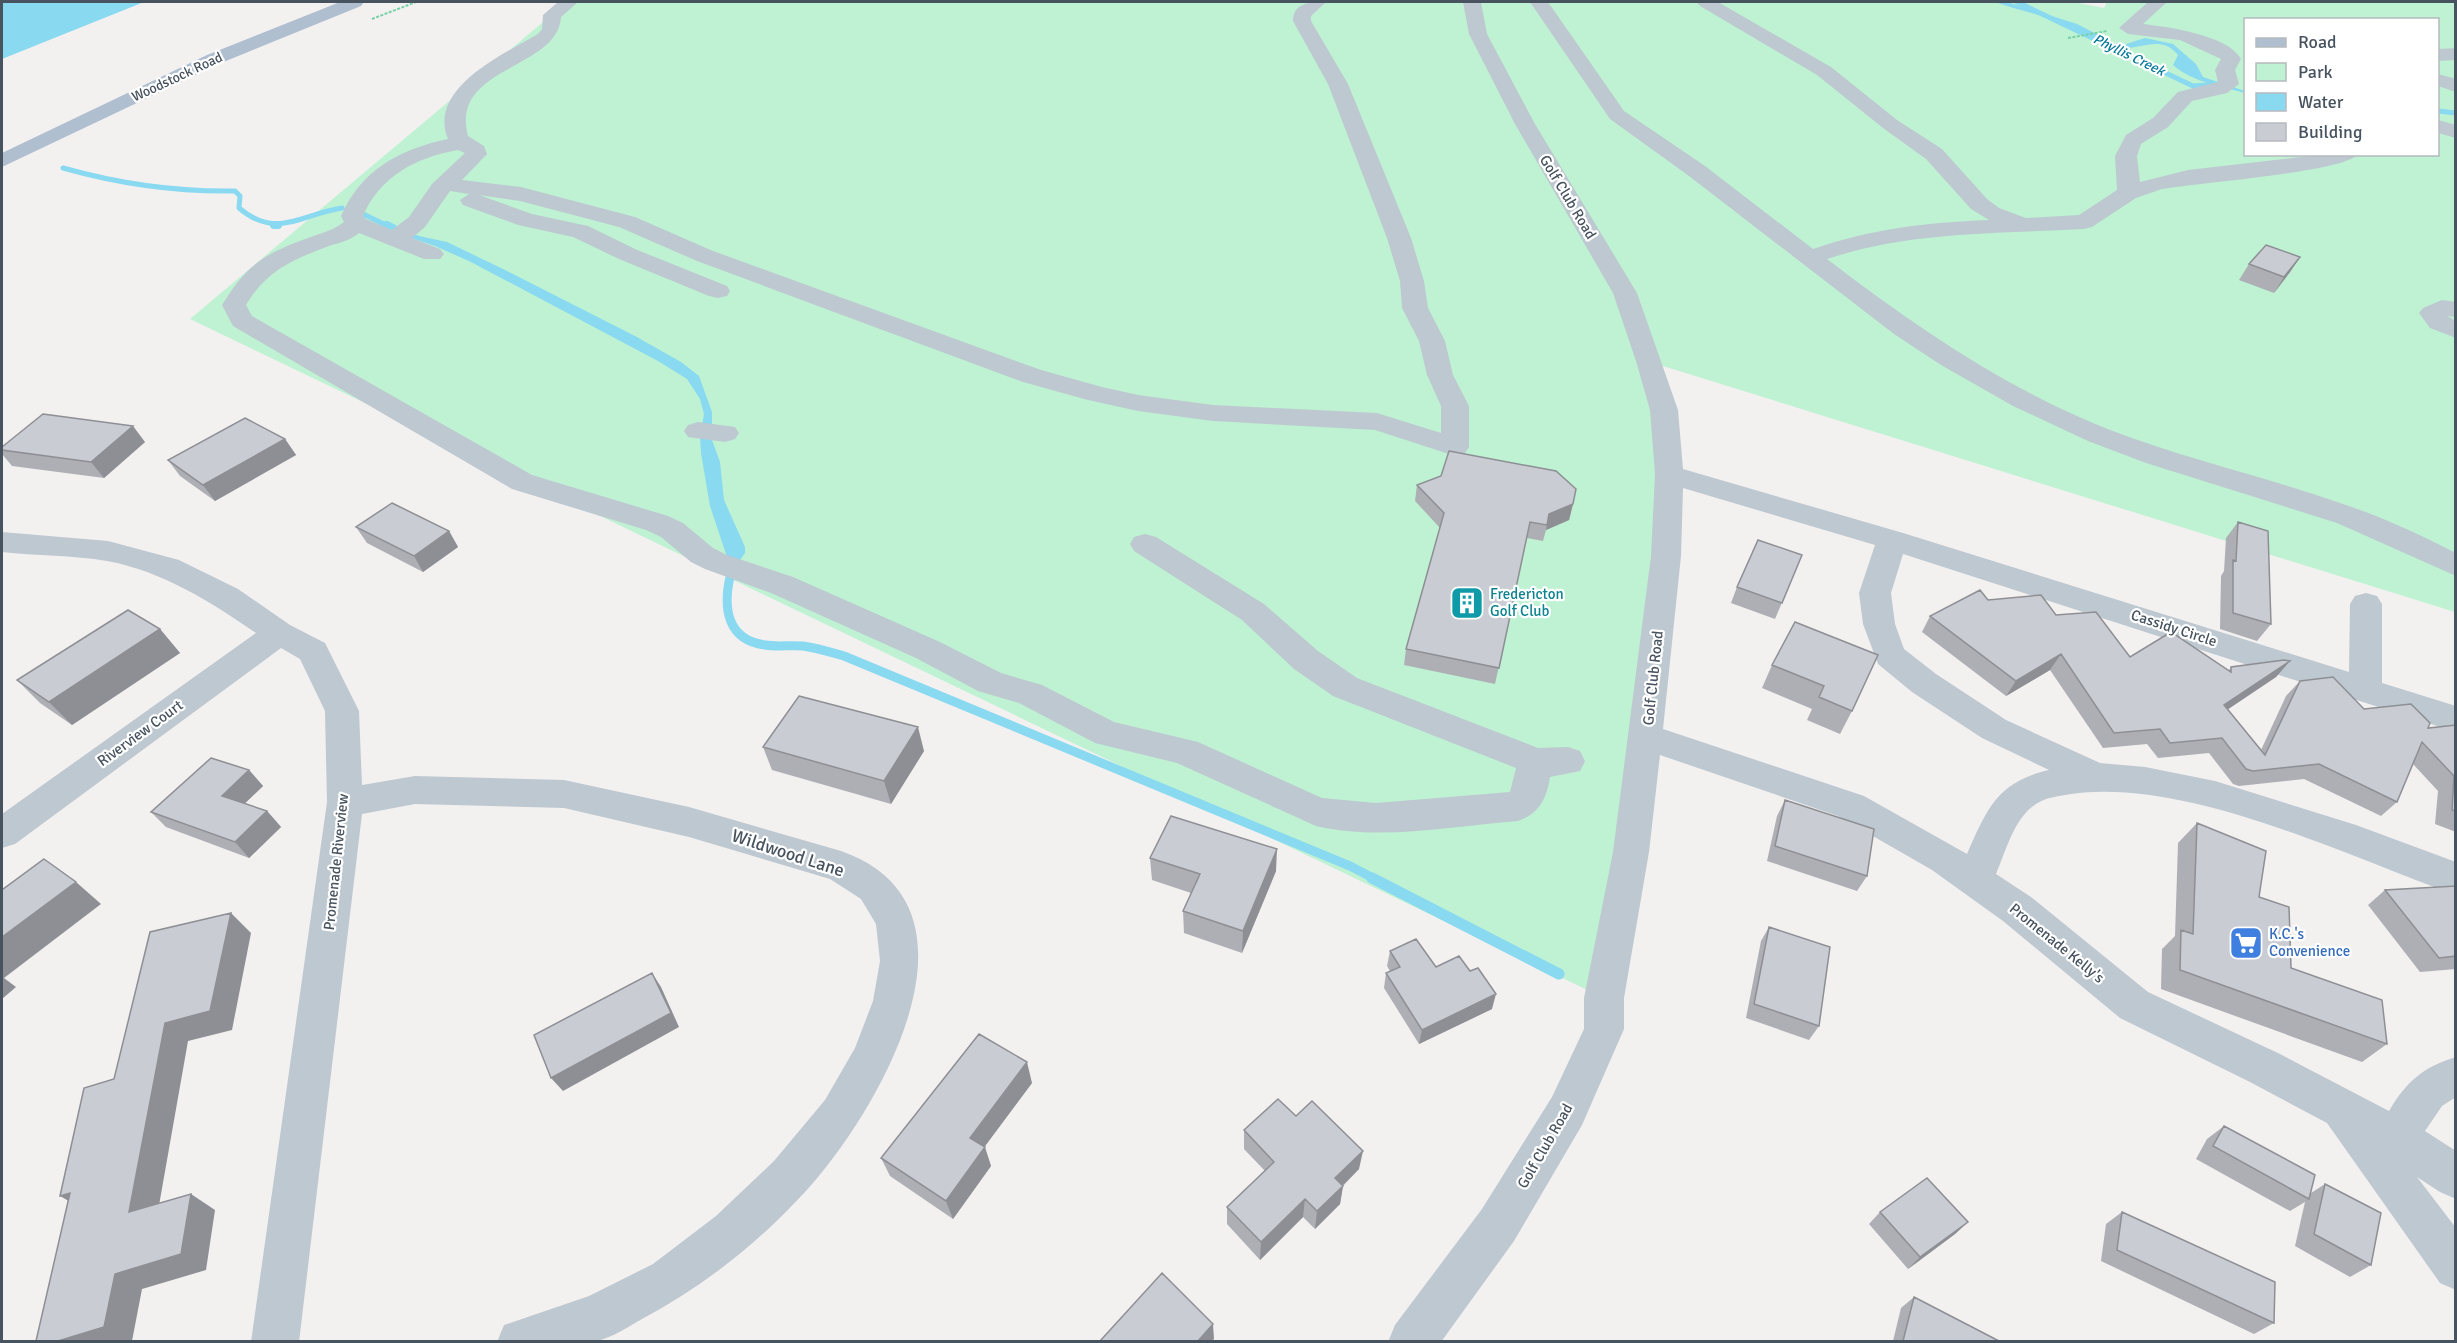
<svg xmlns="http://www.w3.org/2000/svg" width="2457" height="1343" font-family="Signika,sans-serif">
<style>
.green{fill:#bef2d3;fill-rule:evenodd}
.water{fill:#89d9f0}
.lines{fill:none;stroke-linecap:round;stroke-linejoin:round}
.stream-far3{stroke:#89d9f0;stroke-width:5}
.stream-far2{stroke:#89d9f0;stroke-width:8}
.stream-far1{stroke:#89d9f0;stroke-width:9}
.stream{stroke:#89d9f0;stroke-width:11}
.path{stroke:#74d1a5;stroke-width:2;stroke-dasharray:3 1.5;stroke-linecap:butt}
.minor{fill:#bec8d0;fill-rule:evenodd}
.major{fill:#afbfd0;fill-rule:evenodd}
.wall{fill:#aeafb5}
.shaded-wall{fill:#8d8f94}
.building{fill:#caccd3;stroke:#8d8f94;stroke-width:1.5}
.labels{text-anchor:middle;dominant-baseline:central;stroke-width:4.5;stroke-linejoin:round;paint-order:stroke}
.far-water-label{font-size:14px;font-style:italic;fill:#087a9c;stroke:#fff}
.far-street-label{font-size:14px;fill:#47535f;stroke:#fff}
.street-label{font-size:15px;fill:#47535f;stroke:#fff}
.culture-label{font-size:15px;fill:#0d838f;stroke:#fff;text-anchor:start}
.shop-label{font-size:15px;fill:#366cbe;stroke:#fff;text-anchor:start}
.near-street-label{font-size:18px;fill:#47535f;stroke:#fff}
</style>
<rect width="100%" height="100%" fill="#f3f0f0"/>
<path class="green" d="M567,2h1506l31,6 3,-6h348v610l-805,-250 19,112 -65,524 -1414,-679zM2246,20h192v134h-192z"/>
<path class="water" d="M2,2h142l-142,57z
M1995,2h12l70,22 37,19 12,1 19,-6 28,6 23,20 7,13 42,14v2c-24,-7 -53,-11 -72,-28l5,-10c-17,-22 -40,-4 -61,-7 -18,-3 -30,-16 -46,-22 -24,-10 -51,-15 -76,-24z
M386,222l33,14 28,6 56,27 132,67 46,26 18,14 13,36v28l8,22 4,38 21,47v6l-5,7h-12l-18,-54 -9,-53 -1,-16 4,-23 -4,-15 -13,-20 -29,-18 -187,-99 -36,-16 -59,-20z"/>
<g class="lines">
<path class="stream-far3" d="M2017,2l176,84 27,-2
M2438,111l18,2
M63,168c57,16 113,24 172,23l5,5 -1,12c38,32 62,6 103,0
M361,213l29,14"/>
<path class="stream-far2" d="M274,225h4
M387,225l6,3"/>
<path class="stream-far1" d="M730,577c-7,31 -3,63 35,68 12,2 25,0 38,1 14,2 27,6 41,10l506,210 25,13"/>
<path class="stream" d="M1372,878l187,96"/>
<path class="path" d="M372,19l44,-17
M2068,38l39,-7"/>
<path class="minor" d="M558,2h20l-17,15c-3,53 -112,49 -93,119l16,10 3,8 -25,26 59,7 114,30 78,34 328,119 61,17 36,8 75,10 164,8 64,20v-27l-14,-31 -8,-34 -17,-33 -2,-27 -13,-43 -59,-154 -35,-63c0,-19 18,-19 33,-19l-15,14v5l37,63 63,154 13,43 4,27 17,33 8,34 16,31v41l-4,6 -10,3 -80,-26 -162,-9 -75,-10 -50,-11 -65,-18 -326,-121 -78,-34 -99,-26 -41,-6 53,19 56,12 47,23 92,37 3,5 -3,5 -9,2 -9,-2 -90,-37 -46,-22 -55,-12 -55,-20 -3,-5 9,-6 -19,-3 -25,36 -13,11 28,11 4,5 -4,5h-16l-65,-26c-8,7 -20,10 -30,13 -37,14 -62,24 -83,59l6,11 280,159 136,41 15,7 30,25 14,7 66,22 147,65 61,31 41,12 72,37 84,20 124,56 54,5 134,-11 6,-24 -183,-72 -39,-27 -52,-49 -108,-69 -4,-7 4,-7 11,-3 11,3 108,67 54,47 39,27 181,70 30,-1 12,4 5,10 -5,10 -30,6c-3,21 -11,37 -32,44 -66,5 -137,20 -202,5l-139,-63 -82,-20 -76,-40 -41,-12 -62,-33 -145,-65 -66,-24 -14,-7 -30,-25 -15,-7 -134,-41 -279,-163 -11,-21c24,-39 40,-50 83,-66 13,-5 28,-8 39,-17l-3,-6c20,-46 59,-67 107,-77 -21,-51 56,-85 90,-105l4,-5 1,-14zM458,150l7,3 -33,31 -23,33 -17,13 -26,-11 -3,-3c17,-40 54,-59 95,-66z
M1463,2h18l6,32 48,90 102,169 41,117 5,59 220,64 446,139 1,-68 5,-8 11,-3 11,3 5,8v79l74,23v26l-553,-178 -12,39 4,31 9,25 32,25 70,46 94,43 45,4 70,14 141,44 100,37v33c-110,-39 -268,-117 -385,-101 -11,2 -25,3 -35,10 -22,14 -30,47 -40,70l35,23 117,95 132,62 109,57c17,-29 34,-44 67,-54v40l-14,9 -17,25 31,20v48l-16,-7 -23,-15 39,51v62l-16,-7 -113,-160 -77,-41 -130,-64 -117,-97 -71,-51 -94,-54 -178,-61 -11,97 -25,146v31l-42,96 -68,116 -73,101h-53l7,-17 87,-116 70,-112 32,-68v-31l29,-146 38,-296 4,-82 -5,-64 -14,-49 -23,-68 -98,-169 -46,-90zM1683,488l192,57 -16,48 4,31 15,40 34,28 70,46 67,32c-52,12 -62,39 -82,84l-103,-58 -201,-67 18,-173z
M1530,2h18l76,109 81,55 108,83c63,-21 110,-26 176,-29l-18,-11 -45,-50 -43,-31 -66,-53 -117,-69 -3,-4h21l113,65 66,53 45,29 45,50 12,9 27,10 53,-3 38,-25 -2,-34 11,-21 27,-17 25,-26 40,-10 -3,-12 6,-11 -41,-19 -52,-6 -9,-6 29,-26h19l-24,22c25,3 85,11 98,35l-6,11 4,14 -12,9 -35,8 -24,26 -27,17 -4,12 3,26 48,-12 138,-16h32c-11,18 -165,29 -196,35l-26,9 -44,29 -8,2c-88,5 -172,2 -257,30 89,68 179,130 283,171 76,29 156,47 233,74 39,13 76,30 113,49v23l-119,-53 -191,-60 -58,-22 -75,-35 -72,-41 -47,-31 -205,-158 -79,-57z
M2456,48v12l-18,1v-12z
M2438,74l18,5v13l-18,-6z
M2438,120l18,5v13l-18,-5z
M2442,300l14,2v15l-9,-1 9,5v17l-26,-10 -11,-15 4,-5z
M698,422l37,5 4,6 -4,6 -10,3 -37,-5 -4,-6 4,-6z
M2,532l106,9 71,19 59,29 52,36 35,18 34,68 3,74 53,-9 149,4 125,27 152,44c158,55 36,263 -36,341 -48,52 -101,94 -163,127 -14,8 -29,18 -45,22 -21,2 -75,1 -100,1l7,-17 85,-29 64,-32 63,-48 58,-55 51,-61 30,-52 18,-47 7,-40 -4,-37 -15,-25 -31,-20 -141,-42 -125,-29 -149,-4 -53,10 -63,528h-48l76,-540 -2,-91 -25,-52 -19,-11 -266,196 -13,4v-34l254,-181c-45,-31 -94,-62 -149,-72 -34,-6 -71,-5 -105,-9z"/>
<path class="major" d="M340,2h24l-3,4 -140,57 -219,104v-14l205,-98z"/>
</g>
<path class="wall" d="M2300,257l-10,15 -16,21 -35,-13 10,-16z
M285,439l11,16 -81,46 -35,-25 -12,-16z
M145,442l-41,36 -92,-12 -10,-12v-7z
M1417,485l156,19 -4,16 -23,10 -3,11 -16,-3 -32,146 -91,-19 2,-16 34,-121 -25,-27z
M2238,522l33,102 -14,17 -37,-12 1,-53 3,-5 2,-33z
M356,527l93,4 9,16 -35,25 -56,-29z
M1802,555l-27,64 -44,-16 6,-16z
M1988,600l68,15 74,42 99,13 2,-3 59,-6 -14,16 -48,32 33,41 25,-54 14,-15 64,28 64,19 28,-3v107l-21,-8 3,-33 -25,-27 -16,38 -16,14 -77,-37 -65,7 -6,-2 -24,-31 -51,5 -11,-14 -44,4 -53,-78 -44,26 -84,-64 8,-16z
M1795,622l57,89 -12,23 -33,-14 5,-11 -50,-21 10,-23z
M160,629l20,24 -108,72 -32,-22 -23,-23z
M763,747l161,4 -33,53 -119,-34z
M249,770l14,16 -18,17 22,8 14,16 -32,31 -83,-31 -15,-15z
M1785,800l82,76 -10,15 -90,-30 10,-45z
M2197,823l62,74 32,71 96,76 -25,18 -201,-73 1,-40 13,-13 3,-93z
M1150,858l126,13 -34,82 -58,-20 -1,-22 8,-18 -39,-13z
M2456,886v83l-36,3 -52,-67 17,-15z
M1769,927l50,99 -10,14 -63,-22 15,-77z
M1390,951l46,16 56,42 -73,35 -35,-56 2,-15 4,-2 -3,-5z
M1032,1083l-48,64 7,19 -38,53 -63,-43 -9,-18z
M1296,1116l63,53 -16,17 -3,18 -25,25 -12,-12 -43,43 -33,-36v-17l38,-36 -21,-22v-19z
M2224,1126l87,67 14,-9 46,81 -21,12 -55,-31 10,-44 -15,9 -94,-52 11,-20z
M1880,1212l88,10 -13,12 -47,35 -39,-45z
M2122,1212l152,111 -20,11 -153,-73 5,-37z
M1914,1297l85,44h-106l8,-33z"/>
<path class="shaded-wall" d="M2300,257l-10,15 -16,21 10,-16z
M133,426l12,16 -41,36 -13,-16z
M285,439l11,16 -81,46 -12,-16z
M1573,504l-4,16 -23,10 3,-16z
M449,531l9,16 -35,25 -9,-16z
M160,629l20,24 -108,72 -23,-23z
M2061,654l-11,16 -44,26 10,-15z
M2290,661l-14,16 -64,43 12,-15z
M918,727l6,24 -33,53 -7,-23z
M249,770l14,16 -26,25 -15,-15z
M267,811l14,16 -32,31 -14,-16z
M1277,849l-1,22 -34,82 1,-22z
M76,882l25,22 -97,74 12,9 -14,12v-62z
M231,913l20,20 -19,97 -44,11 -33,187 -26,-16 36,-189z
M652,973l9,14 18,40 -116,64 -12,-13z
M1496,994l-4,15 -73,35 3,-14z
M1027,1062l5,21 -55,74 -7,-19z
M985,1147l6,19 -38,53 -7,-18z
M1363,1151l-4,18 -27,27 3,-18z
M1343,1186l-3,18 -25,25 2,-18z
M70,1193l18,19 -28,-16z
M191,1194l24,16 -9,60 -64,19 -10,52h-74l57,-67z
M1305,1199l-2,18 -43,43 1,-18z
M1968,1222l-13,12 -47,35 12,-12z
M1213,1324l1,15 -2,2h-14z"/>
<path class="building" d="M2266,245l34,12 -16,20 -35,-13z
M43,414l90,12 -42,36 -89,-12v-3z
M245,418l40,21 -82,46 -35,-25z
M1449,451l107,20 20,18 -3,15 -24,10 -2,11 -17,-3 -31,146 -93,-19 38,-136 -27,-28 24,-9z
M392,503l57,28 -35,25 -58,-29z
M2238,522l30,9 3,93 -38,-11v-53l3,1z
M1758,540l44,15 -20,48 -45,-16z
M1980,590l8,10 53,-5 15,20 40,-3 34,45 41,-25 60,40v-5l53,-7 6,1 -66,44 41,50 35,-74 33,-4 31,32 47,-5 19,19 -2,5 28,-3v86l-4,-1 2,-34 -32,-34 -25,60 -78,-38 -66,7 -7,-2 -24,-31 -52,5 -10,-14 -46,4 -53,-79 -45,27 -86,-65z
M128,610l32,19 -111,73 -32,-22z
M1795,622l83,33 -26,56 -33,-14 5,-11 -52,-21z
M799,696l119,31 -34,54 -121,-34z
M211,758l38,12 -27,26 45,15 -32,31 -84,-30z
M1785,800l89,29 -7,47 -92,-30z
M1171,816l106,33 -34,82 -60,-20 17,-37 -50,-16z
M2197,823l69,28 -7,46 30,10 2,61 91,32 5,44 -207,-74 1,-40 12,4z
M44,859l32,23 -74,55v-47z
M2456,886v70l-17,2 -54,-68z
M231,913l-21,98 -45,12 -36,189 62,-18 -10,60 -66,20 -11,53 -46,14h-22l34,-148 -10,3 24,-108 30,-9 36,-147z
M1769,927l61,20 -11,79 -65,-22z
M1416,939l20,28 23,-11 11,15 8,-3 18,26 -74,36 -36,-57 14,-6 -10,-16z
M652,973l19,40 -120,65 -17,-43z
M979,1034l48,28 -57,76 15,9 -39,54 -65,-43z
M1278,1099l18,17 16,-15 51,50 -28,27 8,8 -26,25 -12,-12 -44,43 -34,-35 47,-45 -30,-32z
M2224,1126l91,49 -6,24 -96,-53z
M1927,1178l41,44 -48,35 -40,-45z
M2325,1184l56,29 -10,52 -57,-31z
M2122,1212l153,70 -1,41 -157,-73z
M1162,1273l51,51 -15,17h-98z
M1914,1297l85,44h-96z"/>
<defs>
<symbol id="building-square" viewBox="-11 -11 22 22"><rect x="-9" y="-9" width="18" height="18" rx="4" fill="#0f9aa8" stroke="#fff"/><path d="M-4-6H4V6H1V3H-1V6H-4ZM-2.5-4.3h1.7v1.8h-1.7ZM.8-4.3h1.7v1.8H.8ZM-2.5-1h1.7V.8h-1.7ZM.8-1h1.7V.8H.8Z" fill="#fff"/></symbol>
<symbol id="supermarket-square" viewBox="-11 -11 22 22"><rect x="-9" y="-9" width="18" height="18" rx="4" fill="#3f7fe0" stroke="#fff"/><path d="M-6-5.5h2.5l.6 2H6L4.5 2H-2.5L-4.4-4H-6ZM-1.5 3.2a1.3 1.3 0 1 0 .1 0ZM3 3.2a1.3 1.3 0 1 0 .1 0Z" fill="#fff"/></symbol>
</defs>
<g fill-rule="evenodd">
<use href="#building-square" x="1448" y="584" width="38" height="38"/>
<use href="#supermarket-square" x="2227" y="924" width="38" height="38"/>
</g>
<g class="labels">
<g class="far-water-label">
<text transform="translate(2129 55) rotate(26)">Phyllis Creek</text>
</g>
<g class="far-street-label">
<text transform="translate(177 77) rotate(-25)">Woodstock Road</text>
</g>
<g class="street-label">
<text transform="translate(1568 197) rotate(59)">Golf Club Road</text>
<text transform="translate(2174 628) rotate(18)">Cassidy Circle</text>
<text transform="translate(1653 678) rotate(-84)">Golf Club Road</text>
<text transform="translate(140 733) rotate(-36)">Riverview Court</text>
<text transform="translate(336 862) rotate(-84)">Promenade Riverview</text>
<text transform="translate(2057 943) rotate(39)">Promenade Kelly's</text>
<text transform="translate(1545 1146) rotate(-60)">Golf Club Road</text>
</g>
<g class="culture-label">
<text x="1490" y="594">Fredericton<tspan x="1490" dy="17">Golf Club</tspan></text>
</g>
<g class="shop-label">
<text x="2269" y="934">K.C.'s<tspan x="2269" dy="17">Convenience</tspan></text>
</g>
<g class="near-street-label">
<text transform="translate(788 853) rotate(18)">Wildwood Lane</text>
</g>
</g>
<rect width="2457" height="1343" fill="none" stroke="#47535f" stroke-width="6"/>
<rect x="2244" y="18" width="195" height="138" fill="#ffffff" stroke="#b5babf" stroke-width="1.5"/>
<rect x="2256" y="38" width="30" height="9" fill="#afbfd0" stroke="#b5babf" stroke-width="1.5"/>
<text x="2298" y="48" font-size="18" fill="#47535f">Road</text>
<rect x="2256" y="63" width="30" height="18" fill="#bef2d3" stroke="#b5babf" stroke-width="1.5"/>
<text x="2298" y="78" font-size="18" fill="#47535f">Park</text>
<rect x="2256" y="93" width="30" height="18" fill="#89d9f0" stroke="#b5babf" stroke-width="1.5"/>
<text x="2298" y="108" font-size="18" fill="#47535f">Water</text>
<rect x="2256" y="123" width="30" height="18" fill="#caccd3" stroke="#b5babf" stroke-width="1.5"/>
<text x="2298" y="138" font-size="18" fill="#47535f">Building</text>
</svg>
